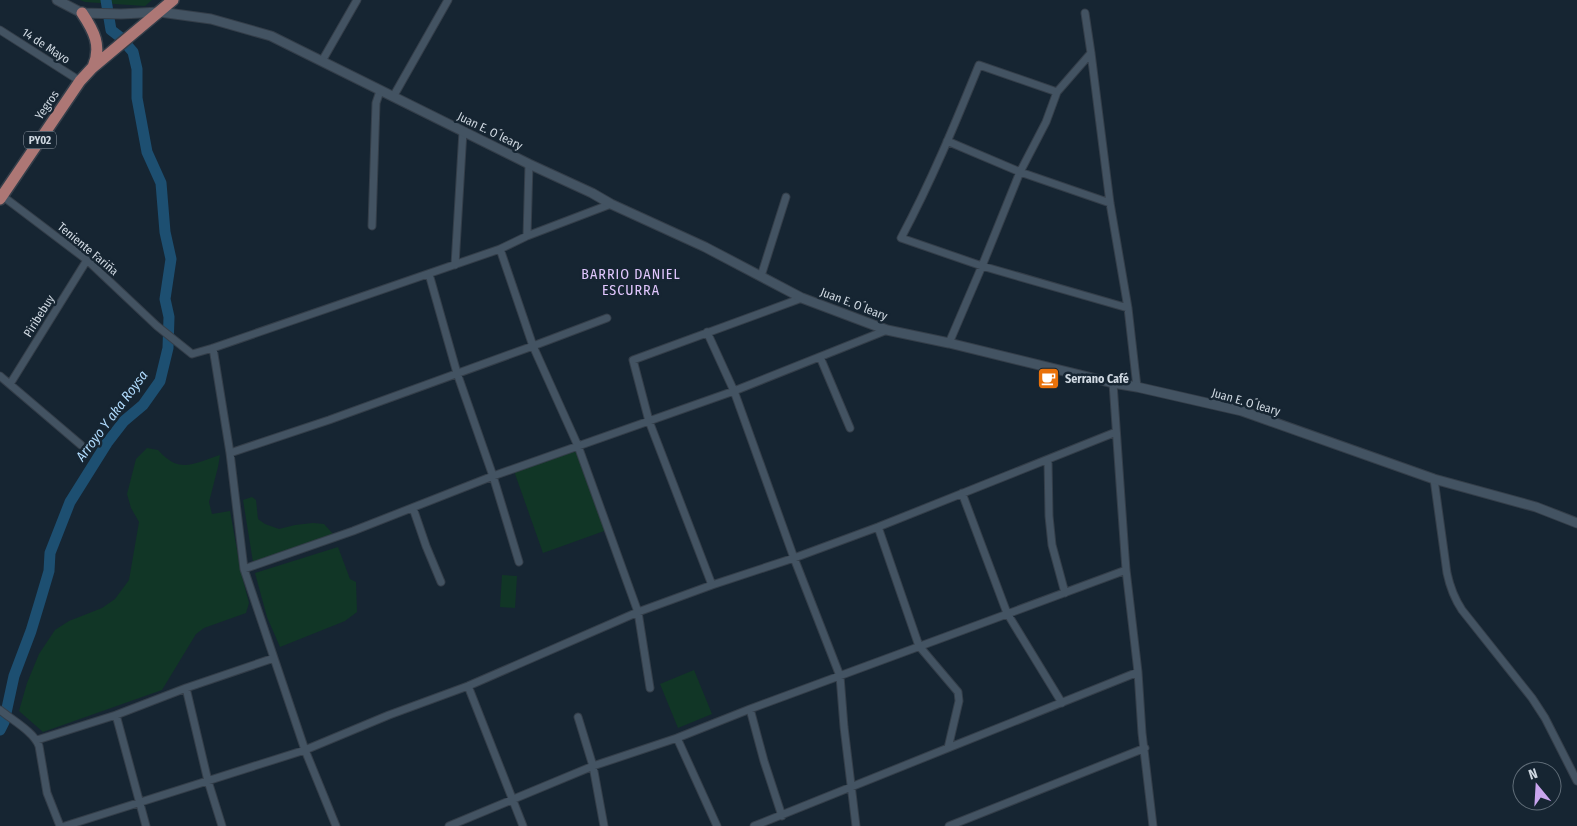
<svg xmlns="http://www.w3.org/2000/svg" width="1577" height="826" font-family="'Fira Sans Condensed',sans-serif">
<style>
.green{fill:#113626}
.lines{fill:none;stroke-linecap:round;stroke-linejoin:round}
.river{stroke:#1d4f71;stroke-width:11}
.minor-casing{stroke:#343e49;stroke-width:9}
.tertiary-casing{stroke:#343e49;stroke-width:11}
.primary-casing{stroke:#343e49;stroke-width:14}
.minor{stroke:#435362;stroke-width:7}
.tertiary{stroke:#435362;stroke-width:9}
.primary{stroke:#ad7775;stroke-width:11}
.labels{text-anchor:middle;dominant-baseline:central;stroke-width:5;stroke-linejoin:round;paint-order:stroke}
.shield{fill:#162532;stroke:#98a2ac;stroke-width:1}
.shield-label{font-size:11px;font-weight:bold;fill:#cfd8e1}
.street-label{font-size:12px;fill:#cfd8e1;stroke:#162532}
.poi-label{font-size:12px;font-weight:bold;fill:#cfd8e1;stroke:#162532;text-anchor:start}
.neighbourhood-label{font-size:14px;letter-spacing:1px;fill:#e0c6fd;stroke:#162532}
.water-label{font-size:14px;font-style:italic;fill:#b0dbfd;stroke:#162532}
</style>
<rect width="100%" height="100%" fill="#162532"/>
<path class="green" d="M80,0h72l-7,6 -60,-4z
M147,448l11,2c21,24 35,14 62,5l-2,12 -9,35 3,12 18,-3 11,61 8,31 -3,10 -42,15 -8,6 -34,56 -119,42 -24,-21 8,-28 12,-29 16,-24 14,-9 33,-13 13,-9 14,-19 10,-58 -8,-14 -4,-14 9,-35z
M577,448l30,82 -64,23 -29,-82z
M252,497l4,3 2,19 7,5 14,5 16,-4 18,-2 11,1 11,12 -82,26 -10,-62z
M338,547l12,32 6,3 1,30 -12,9 -65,26 -13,-30 -12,-44z
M502,575l15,1 -2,32 -15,-1z
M694,670l18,44 -34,14 -18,-44z"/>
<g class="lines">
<path class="river" d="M0,730l4,-8 10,-46 17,-45 10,-33 8,-27 1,-18 20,-51 37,-59 17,-22 19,-16 17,-24 8,-33 1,-31 -4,-18 6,-40 -6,-27 -4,-49 -14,-31 -10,-54v-29l-4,-17 -13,-15 -9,-7 -5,-30"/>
<defs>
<path id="minor" d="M1085,13l6,40 19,150 18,105 9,79
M0,30l80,51
M322,61l35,-61
M1057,92l-78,-27c-24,59 -48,117 -78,173l81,28 146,42
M393,97l55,-97
M947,141l73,31 90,31
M0,194l87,66 70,66 35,28 21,-6 287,-99 27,-13 84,-32
M372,226l4,-123 4,-12
M527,236l2,-72
M500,249l33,97 45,100 60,166 12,76
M455,265l8,-134
M429,274l28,99 36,103 26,86
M761,276l25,-79
M707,332l27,59 60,167 46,118 4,51 12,99
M949,343l33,-77 38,-94 26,-50 11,-30 34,-39
M213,348l17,105 14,116 61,181 31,76
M820,357l30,71
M0,376l81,69
M1113,383l13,187 12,102 4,61 11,93
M10,384l77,-124
M230,453l99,-33 204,-74 74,-28
M1048,460l1,56 3,29 13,48
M1434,479l13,94c3,14 7,25 15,37l70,88 13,20 32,63
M962,493l45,120 55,90
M413,508l13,38 15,36
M244,569l109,-38 140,-55 241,-85 153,-61
M712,585l-63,-164 -16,-61 169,-62
M468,686l55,140
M186,688l22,93 14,45
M750,709l14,52 18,55
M0,710c12,10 34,22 39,36l8,47 13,33
M116,715l30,111
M578,717l15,49 11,60
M677,738l40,88
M37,740l79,-25 70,-27 88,-30
M948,748l190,-76
M65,826l240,-76 84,-35 79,-29 170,-74 74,-27 82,-27 84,-31 238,-95
M449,826l144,-60 84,-28 73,-29 376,-139
M754,826l194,-78 11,-47 -1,-9 -39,-46 -41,-119
M949,826l196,-78"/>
<path id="tertiary" d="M57,0l25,13 39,1 39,-2 51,7 60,17 258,128 63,29 19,11 94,43 97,51 85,32 62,13 164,40 24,4 105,24 192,68 102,28 41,16"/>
<path id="primary" d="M82,13c12,18 20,33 11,54
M0,199l80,-118 12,-13 81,-68"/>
</defs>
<use href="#minor" class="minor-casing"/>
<use href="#tertiary" class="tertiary-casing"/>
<use href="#primary" class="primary-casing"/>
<use href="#minor" class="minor"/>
<use href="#tertiary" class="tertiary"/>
<use href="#primary" class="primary"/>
</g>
<defs>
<symbol id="cafe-square" viewBox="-11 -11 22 22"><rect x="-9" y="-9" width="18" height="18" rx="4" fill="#e8710a" stroke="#162532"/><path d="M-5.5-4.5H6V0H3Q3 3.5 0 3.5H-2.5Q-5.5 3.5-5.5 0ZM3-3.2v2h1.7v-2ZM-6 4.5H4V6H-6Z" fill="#fff"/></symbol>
</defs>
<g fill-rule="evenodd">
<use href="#cafe-square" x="1036" y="366" width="25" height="25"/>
</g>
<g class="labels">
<rect class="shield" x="24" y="131.5" width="32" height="17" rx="4"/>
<g class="shield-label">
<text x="40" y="140">PY02</text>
</g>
<g class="street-label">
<text transform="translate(46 46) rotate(33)">14 de Mayo</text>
<text transform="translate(47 105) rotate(-56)">Yegros</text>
<text transform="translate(490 131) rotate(26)">Juan E. O´leary</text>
<text transform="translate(88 249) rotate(40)">Teniente Fariña</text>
<text transform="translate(854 304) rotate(21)">Juan E. O´leary</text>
<text transform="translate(39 316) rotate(-58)">Piribebuy</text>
<text transform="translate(1246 402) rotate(16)">Juan E. O´leary</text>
</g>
<g class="poi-label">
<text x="1065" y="379">Serrano Café</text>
</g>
<g class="neighbourhood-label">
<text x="631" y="274">BARRIO DANIEL<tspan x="631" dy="16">ESCURRA</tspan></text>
</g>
<g class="water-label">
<text transform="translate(112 416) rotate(-53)">Arroyo Y aka Roysa</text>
</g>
</g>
<g transform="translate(1537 786) rotate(342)"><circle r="24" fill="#162532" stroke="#606d78"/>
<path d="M0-4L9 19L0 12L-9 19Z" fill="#c9a5ee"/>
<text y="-8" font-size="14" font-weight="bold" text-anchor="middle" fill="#cfd8e1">N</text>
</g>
</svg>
